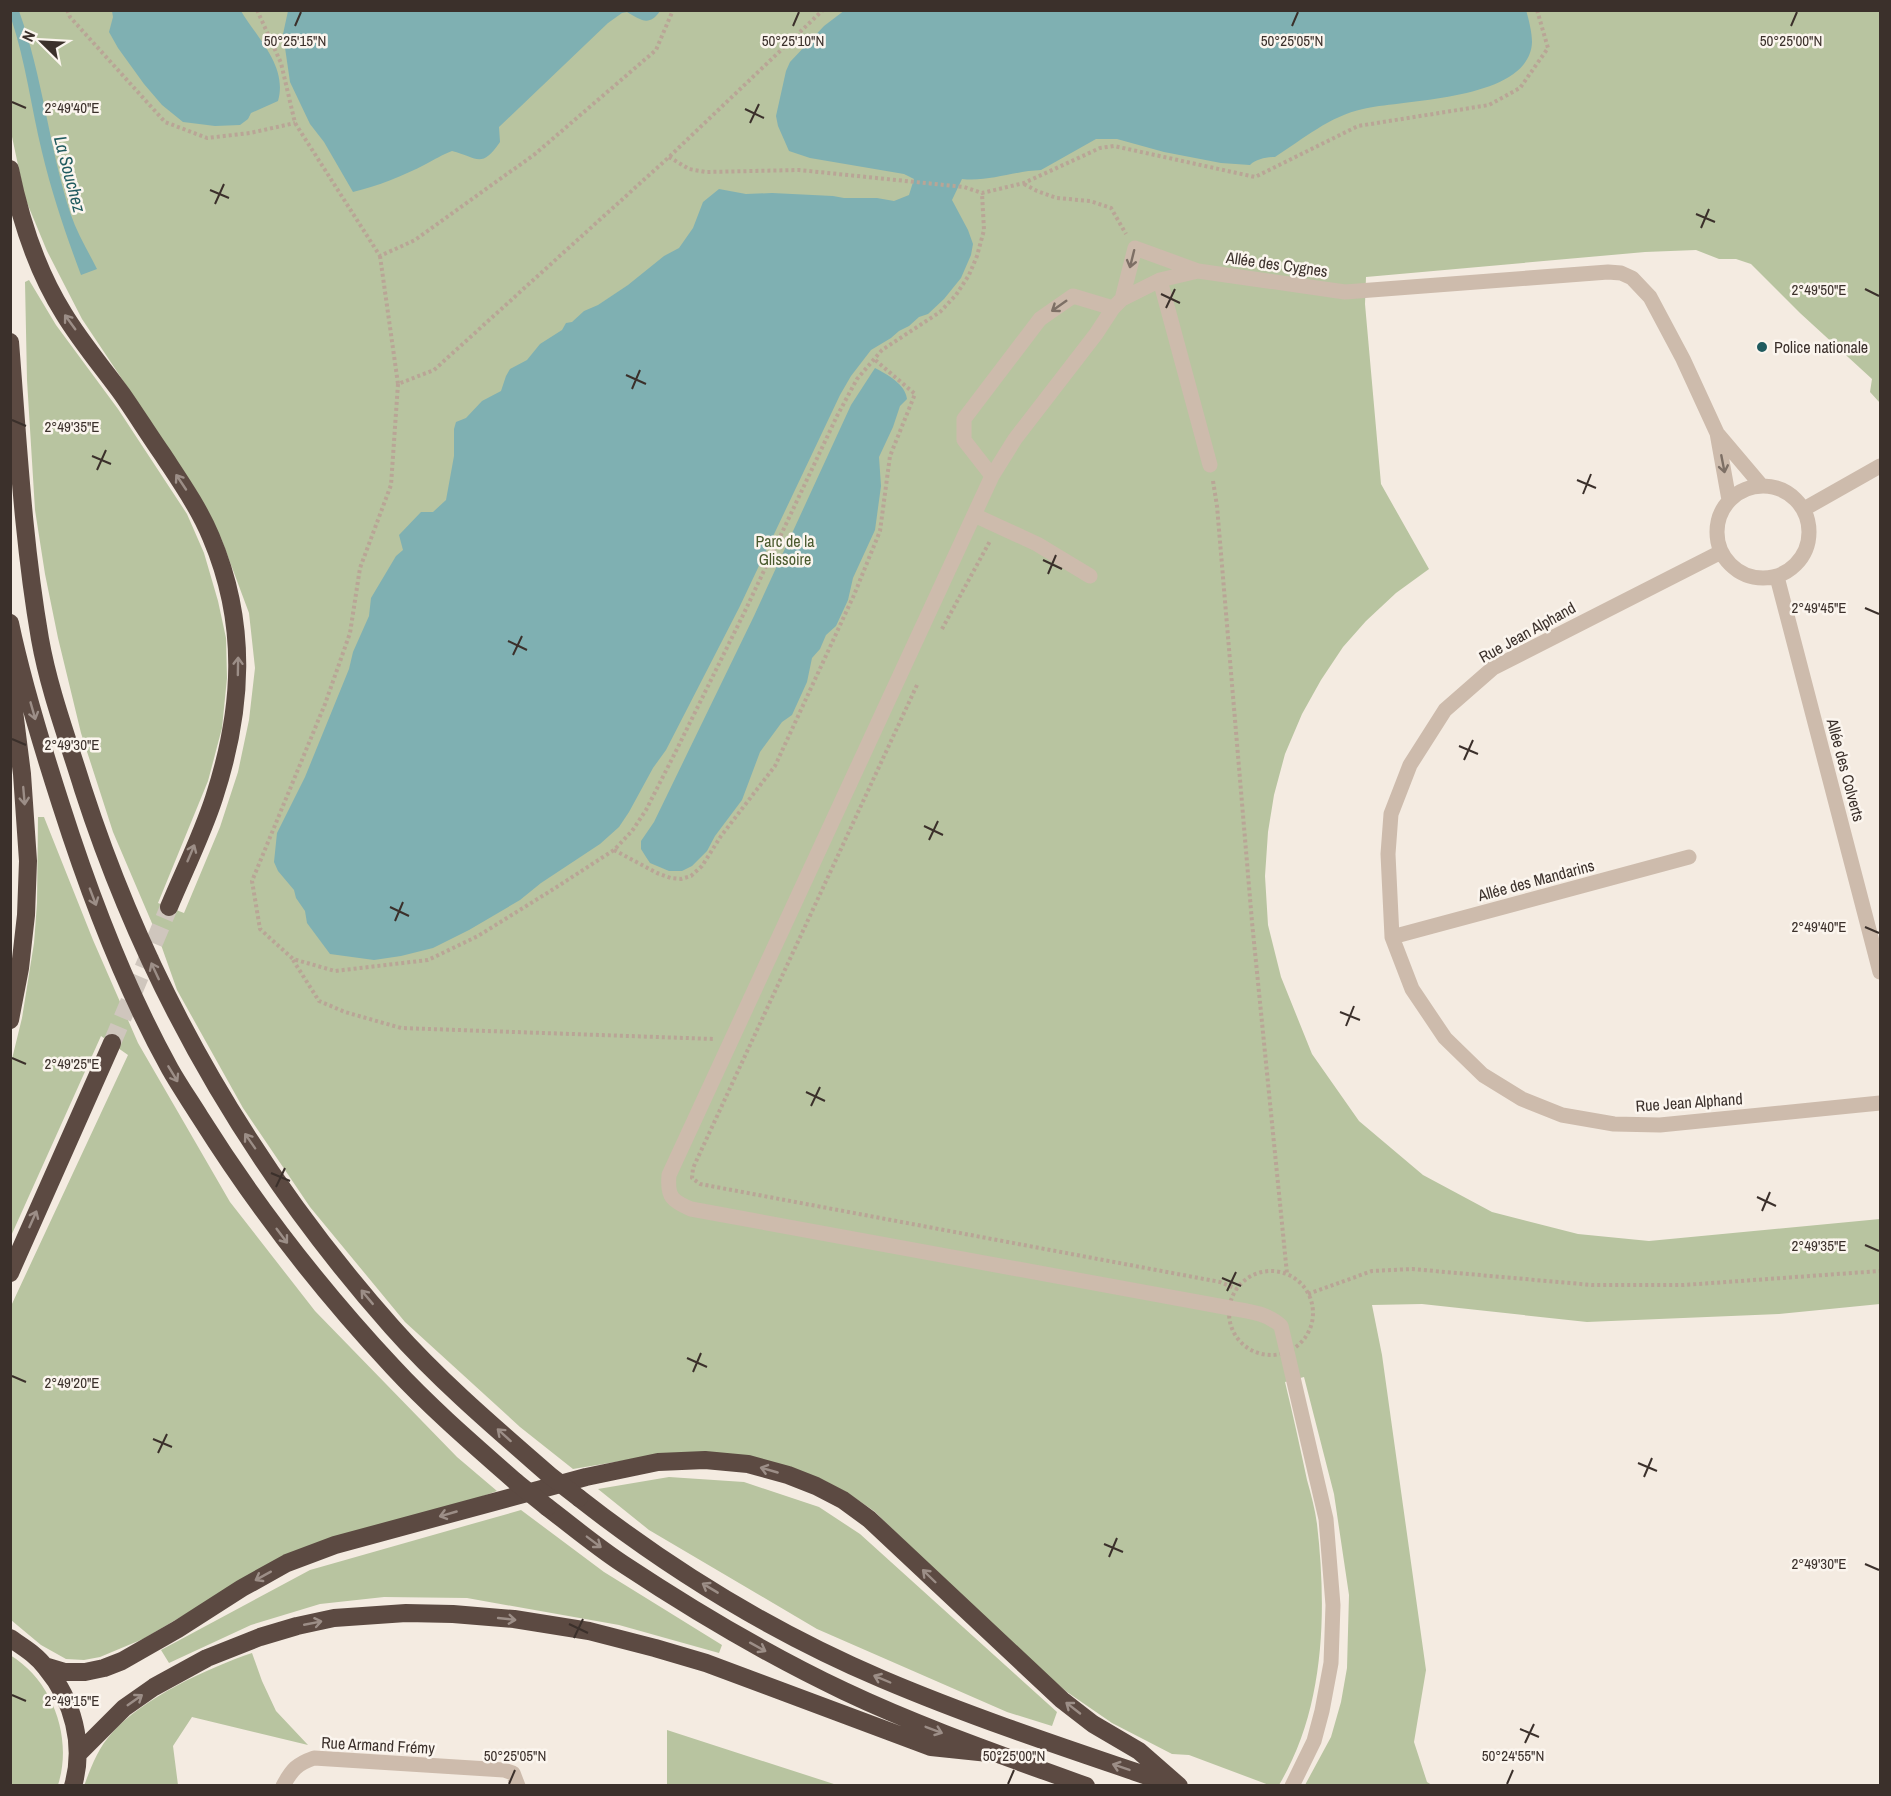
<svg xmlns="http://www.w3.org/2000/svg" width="1891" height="1796" font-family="'Archivo Narrow',sans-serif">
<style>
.green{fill:#b8c4a0}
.water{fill:#7fb0b2}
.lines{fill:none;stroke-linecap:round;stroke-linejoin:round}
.highway-tunnel{stroke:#cfc6bd;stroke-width:18;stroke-dasharray:18 9;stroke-linecap:butt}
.path{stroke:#b9a596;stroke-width:4;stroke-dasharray:3 3;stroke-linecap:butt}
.minor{stroke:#cdbbac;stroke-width:15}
.highway{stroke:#5c4a42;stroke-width:18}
.highway-bridge{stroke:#5c4a42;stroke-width:18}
.oneway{stroke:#7d6f65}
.oneway2{stroke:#9c8e87}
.ticks{fill:none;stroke:#3b302b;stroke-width:2}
.poi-dot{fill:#1f5a5e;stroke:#fbf5ee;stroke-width:2}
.labels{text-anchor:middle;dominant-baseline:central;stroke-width:5;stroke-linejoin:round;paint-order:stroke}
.street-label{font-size:16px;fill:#3b302b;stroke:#fbf5ee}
.poi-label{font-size:16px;fill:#3b302b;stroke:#fbf5ee;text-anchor:start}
.park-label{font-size:16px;fill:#4a5a2e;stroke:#fbf5ee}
.water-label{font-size:18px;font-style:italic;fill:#1f5a5e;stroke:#fbf5ee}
.ticks-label{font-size:15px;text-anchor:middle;fill:#3b302b;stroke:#fbf5ee;stroke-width:5;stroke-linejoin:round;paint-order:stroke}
</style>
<rect width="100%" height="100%" fill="#f4ebe1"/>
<path class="green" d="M11,11h1869v392l-10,-11 2,-13 -72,-66 -49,-49 -15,-5h-17l-23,-9 -51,2 -279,25 -1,27 16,180 48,85 -33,24 -30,28 -23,26 -22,33 -19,34 -17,40 -11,41 -6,37 -3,44 3,49 13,52 31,77 47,67 64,54 69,37 86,22 71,7 231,-22v85l-101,10 -192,8 -165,-18 -50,1 10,50 44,315 -12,72 13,40 5,3h-127l26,-48 10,-35 6,-34 2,-73 -15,-101 -30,-117 -19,5c8,33 15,65 22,98 4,14 8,29 10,44 10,87 8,185 -38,261h-10l-80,-30 -17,-1 -60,-31 -45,-31 -49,-41 -144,-140 -28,-19 -25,-13 -170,-23 -78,13 -53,-42 -115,-105 -95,-115 -67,-99 -66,-118 -17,-48 -47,-110 -32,-99 -23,-95 -13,-64 -10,-64 -8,-130 -2,-98 4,-2 27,45 62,84 69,105 17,39 14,48 8,37 1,40 -5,50 -14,53 -50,122 26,10 36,-86 18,-55 11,-52 6,-52 -6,-55 -28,-75 -25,-48 -114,-171 -35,-68 -22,-53 -14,-66z
M38,817h6l49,123 45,103 92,159 85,109 142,146 40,34 -260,93 -94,55 -43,18 -16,3 -18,-1 -25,-14 -30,-25v-314l117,-251 -27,-19 -90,200v-173l11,-45 12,-75 3,-40z
M669,1477l75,5 75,25 41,27 197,178 -5,14 -45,-14 -190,-83 -168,-99 -51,-41z
M521,1510l83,62 118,73 -3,8 -100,-28 -152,-27 -83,-1 -64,7 -69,21 -82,38 -8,-13 149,-80z
M252,1653l10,28 14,30 32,34 -116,-28 -19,29 5,39 -94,1c7,-19 14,-38 28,-53 29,-34 98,-66 140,-80z
M10,1655c43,26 63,83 48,130h-47z
M667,1730l170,55h-170z"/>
<path class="water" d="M845,10h681c3,10 6,23 6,32 -2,59 -128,57 -169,67 -33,7 -60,30 -88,48 -8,0 -19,2 -25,8l-29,-2 -57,-11 -47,-13h-21l-55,31c-27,1 -52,12 -79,9l-10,21 16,30 5,14 -2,11 -10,23 -17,21 -16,15 -9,3 -10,9 -10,5 -8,7 -20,12 -20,26 -11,19 -101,213 -73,142 -13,18 -24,44 -10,15 -19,17 -59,39 -21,17 -51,30 -36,18 -32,8 -27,4 -44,-6 -23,-31 -2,-12 -9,-13 -2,-8 -16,-19 -4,-9 3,-29 28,-56 44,-108 4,-17 16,-36 2,-18 25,-42 7,-6 -4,-15 22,-23h12l13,-12 8,-44v-27l2,-7 10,-4 16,-17 19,-10 5,-15 4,-7 17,-9 13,-16 22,-14 4,-7 6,-1 12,-11 14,-6 30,-20 36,-29 15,-8 14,-20 10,-26 16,-13 27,5 26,-1 61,3 11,2h33l17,3 15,-6 5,-16 -10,-5 -94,-16 -21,-7 -11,-25 -2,-10 10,-45 4,-9 34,-36z
M10,11h9c24,66 30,137 52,204 6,18 17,36 26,54l-16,6c-15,-40 -29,-81 -39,-123 -11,-45 -16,-89 -31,-134z
M112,11h129c16,27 47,55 37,90l-27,12 -3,6 -8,6 -25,1 -32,-4 -21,-17 -18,-21 -26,-36 -9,-16 4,-15z
M288,11v-1l372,1c-11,16 -19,9 -33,1l-5,1 -14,10 -109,104 1,15c-19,28 -23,15 -48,9 -10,4 -17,8 -26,13 -23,12 -48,22 -73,28l-29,-50 -14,-18 -20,-42 -7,-48z
M875,368c12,6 31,17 32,31l-7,7 -7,21 -14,30 2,29 -6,44 -22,48 -5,22 -12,26 -10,9 -6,14 -8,9 -5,24 -15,33 -10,7 -22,30 -18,48 -27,36 -8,15 -15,15 -10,5h-13l-19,-8 -4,-6 -5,-8v-8l13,-19 100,-206 97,-211z"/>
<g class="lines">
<path class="highway-tunnel" d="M112,1043l57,-136"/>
<path class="path" d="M67,10l3,7 95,105 42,16 43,-5 45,-10
M257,10l24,53 14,60 85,133 35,-16 120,-86 121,-104 17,-40
M669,157l20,12 17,3 93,-2 165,17 18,6 42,-10 76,-35 14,-2 141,31 103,-51 131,-21 31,-17 28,-40 -11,-38
M1024,184l13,7 20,7 33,3 21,7 15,26
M380,256l18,128 36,-14 235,-213 154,-147
M398,384l-7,101 -31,83 -10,65 -25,71 -73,177 8,48 33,30 42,12 93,-11 50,-24 74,-46 62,-40 18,-19 14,-21 28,-55 71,-144 92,-195 20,-37 25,-29 58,-38 16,-17 13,-20 8,-19 7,-26 -2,-37
M1213,481l4,25 35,416 35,352
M942,629l48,-88
M917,685l-224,483 -1,10 8,6 520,98 17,7
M614,850l43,23 14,5 10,1 10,-3 11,-10 19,-30 54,-70 79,-171 26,-64 10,-75 25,-62 -41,-35
M293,960l26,41 26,11 56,16 313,11
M1229 1313a42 42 0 1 1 84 0a42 42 0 1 1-84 0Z
M1308,1294l64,-23 40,-2 180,16h92l196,-14"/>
<path class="minor" d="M1160,280l50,185
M1122,299l13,-51 63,23
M992,476l-28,-36v-21l76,-100 33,-23 40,12
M1717 532a46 46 0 1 1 92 0a46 46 0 1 1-92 0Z
M1729,500l-12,-67 44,52
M1804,509l76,-43
M974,515l63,29 53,32
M1721,552l-228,116 -48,42 -35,55 -19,49 -3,40 4,83 20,52 33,49 38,37 39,24 40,16 52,9 46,1 220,-22
M1777,577l103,395
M1392,937l297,-80
M283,1786c9,-17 14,-22 31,-28l190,12 9,3 5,13
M1292,1786l22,-45 8,-30 9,-48 2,-58 -7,-86 -45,-193c-13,-13 -34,-15 -51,-18l-539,-99c-19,-8 -24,-12 -22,-34l323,-699 23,-37 81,-105 17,-26 9,-9 38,-19 38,-9 147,21 263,-20 13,1 11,5 18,19 33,62 34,74"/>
<path class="highway" d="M10,169c10,49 27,102 54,145 17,28 39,54 58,80 14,20 27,41 41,61 17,26 36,53 48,82 37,87 32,172 3,261 -12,37 -30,73 -45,109
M10,342c8,100 13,199 30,297 9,51 28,101 43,150 65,201 169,380 309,538 47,53 102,100 156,147
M10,623c13,62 32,123 51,182 29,91 63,181 109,264 9,16 20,32 30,48 56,89 121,173 193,250 38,41 81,78 123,115
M10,1020l10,-52 6,-53 2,-54 -6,-87 -11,-87 5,-27
M10,1273l102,-230
M579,1498c92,72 195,135 303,181 94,40 192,72 289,105
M547,1507c25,19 50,40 76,57 71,47 145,91 221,127 78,37 160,65 242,95
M10,1638c13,9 27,17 36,30 27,32 39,77 27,118
M45,1666l20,6h20l19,-4 18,-7 56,-32 64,-41 45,-25 48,-18 251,-68 72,-15 47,-2 43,4 40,11 28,11 27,14 26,19 193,181 31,24 46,27 40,35
M78,1754l46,-46 30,-21 53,-29 53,-21 37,-11 37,-8 72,-5 47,1 61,5 75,12 66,17 51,15 225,84 67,7"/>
<path class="highway-bridge" d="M548,1474l31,24
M516,1482l31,25"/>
</g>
<defs><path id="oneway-shaft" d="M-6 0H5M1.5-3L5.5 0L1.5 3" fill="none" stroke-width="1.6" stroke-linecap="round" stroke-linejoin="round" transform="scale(1.5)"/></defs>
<g class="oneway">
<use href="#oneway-shaft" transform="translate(1132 259) rotate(104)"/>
<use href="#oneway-shaft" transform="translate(1059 306) rotate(145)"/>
<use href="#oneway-shaft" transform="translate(1723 464) rotate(79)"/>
</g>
<g class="oneway2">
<use href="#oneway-shaft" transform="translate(70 322) rotate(-126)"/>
<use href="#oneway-shaft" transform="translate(181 482) rotate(-124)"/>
<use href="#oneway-shaft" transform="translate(238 666) rotate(-89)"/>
<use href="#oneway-shaft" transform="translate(33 711) rotate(74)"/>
<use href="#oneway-shaft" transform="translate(24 796) rotate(85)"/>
<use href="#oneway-shaft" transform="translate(191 853) rotate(-67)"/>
<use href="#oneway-shaft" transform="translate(93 897) rotate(69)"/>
<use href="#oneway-shaft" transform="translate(155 971) rotate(-115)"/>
<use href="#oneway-shaft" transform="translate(173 1074) rotate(59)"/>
<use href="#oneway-shaft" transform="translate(250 1141) rotate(-125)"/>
<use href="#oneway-shaft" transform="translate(33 1219) rotate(-66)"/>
<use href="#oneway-shaft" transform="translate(282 1236) rotate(53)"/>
<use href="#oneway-shaft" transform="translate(367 1297) rotate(-130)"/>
<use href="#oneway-shaft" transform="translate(504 1435) rotate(-138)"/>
<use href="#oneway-shaft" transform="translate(769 1470) rotate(-164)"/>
<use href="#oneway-shaft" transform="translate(448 1514) rotate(164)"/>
<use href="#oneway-shaft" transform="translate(594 1542) rotate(37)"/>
<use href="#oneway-shaft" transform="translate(263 1576) rotate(151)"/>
<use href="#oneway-shaft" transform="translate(929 1576) rotate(-136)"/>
<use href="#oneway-shaft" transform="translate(710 1588) rotate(-149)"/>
<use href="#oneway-shaft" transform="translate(507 1619) rotate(6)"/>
<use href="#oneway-shaft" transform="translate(313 1623) rotate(-11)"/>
<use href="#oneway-shaft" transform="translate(758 1647) rotate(29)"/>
<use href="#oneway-shaft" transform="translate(882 1679) rotate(-157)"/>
<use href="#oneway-shaft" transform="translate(135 1700) rotate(-35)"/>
<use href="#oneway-shaft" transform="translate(1073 1708) rotate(-142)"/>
<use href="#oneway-shaft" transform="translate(934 1730) rotate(21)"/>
<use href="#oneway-shaft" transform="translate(1121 1767) rotate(-161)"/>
</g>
<path class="ticks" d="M295,26l6,-14M793,26l6,-14M1292,26l6,-14M1791,26l6,-14M12,102l14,6M745,109l19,9M750,123l9,-19M210,190l19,8M215,204l9,-20M1696,214l19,8M1701,228l8,-19M1865,289l14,7M1161,294l19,9M1166,308l9,-19M626,375l20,9M632,389l8,-19M12,420l14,6M92,456l19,8M97,470l9,-20M1577,480l19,8M1583,494l8,-20M1043,560l19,9M1048,574l8,-19M1865,608l14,6M508,641l19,9M513,655l9,-19M12,739l14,6M1459,746l19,8M1464,760l9,-20M924,826l19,9M929,840l9,-19M390,907l19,9M395,921l8,-19M1865,927l14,6M1340,1012l20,8M1346,1026l8,-20M12,1058l14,6M806,1092l19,9M811,1106l9,-19M271,1173l19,8M276,1187l9,-19M1757,1197l19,9M1762,1211l8,-19M1865,1245l14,6M1222,1278l19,8M1227,1291l9,-19M687,1358l20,9M693,1372l8,-19M12,1376l14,6M153,1439l19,8M158,1453l9,-19M1638,1463l19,8M1644,1477l8,-19M1104,1544l19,8M1109,1557l8,-19M1865,1564l14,6M569,1624l19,9M574,1638l9,-19M12,1695l14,6M1520,1729l19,8M1525,1743l9,-19M509,1784l6,-14M1008,1784l6,-14M1507,1784l6,-14"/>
<circle class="poi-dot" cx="1762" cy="347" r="6"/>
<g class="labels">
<g class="street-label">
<text transform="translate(1277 264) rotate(8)">Allée des Cygnes</text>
<text transform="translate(1527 632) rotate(-29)">Rue Jean Alphand</text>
<text transform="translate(1846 770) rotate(75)">Allée des Colverts</text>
<text transform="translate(1536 880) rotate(-15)">Allée des Mandarins</text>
<text transform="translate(1689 1102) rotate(-4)">Rue Jean Alphand</text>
<text transform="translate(378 1745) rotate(3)">Rue Armand Frémy</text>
</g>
<g class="poi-label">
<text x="1774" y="347">Police nationale</text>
</g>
<g class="park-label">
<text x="785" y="541">Parc de la<tspan x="785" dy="18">Glissoire</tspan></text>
</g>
<g class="water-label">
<text transform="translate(70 174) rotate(75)">La Souchez</text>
</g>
</g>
<g class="ticks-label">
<text x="295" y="46">50°25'15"N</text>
<text x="1292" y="46">50°25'05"N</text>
<text x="1791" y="46">50°25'00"N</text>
<text x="793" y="46">50°25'10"N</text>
<text x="72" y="113">2°49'40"E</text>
<text x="1819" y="295">2°49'50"E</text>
<text x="72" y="432">2°49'35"E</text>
<text x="1819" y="613">2°49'45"E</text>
<text x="72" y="750">2°49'30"E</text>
<text x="1819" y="932">2°49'40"E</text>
<text x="72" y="1069">2°49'25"E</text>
<text x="1819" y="1251">2°49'35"E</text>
<text x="72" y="1388">2°49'20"E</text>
<text x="1819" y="1569">2°49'30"E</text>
<text x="72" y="1706">2°49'15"E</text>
<text x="515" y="1761">50°25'05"N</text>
<text x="1014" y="1761">50°25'00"N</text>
<text x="1513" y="1761">50°24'55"N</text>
</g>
<rect width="1891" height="1796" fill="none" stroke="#3b302b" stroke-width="24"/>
<g transform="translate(42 42) rotate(294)" stroke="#fbf5ee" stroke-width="4.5" paint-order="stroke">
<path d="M0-4.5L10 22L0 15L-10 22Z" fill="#3b302b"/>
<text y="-9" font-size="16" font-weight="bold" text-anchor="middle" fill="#3b302b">N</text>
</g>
</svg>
